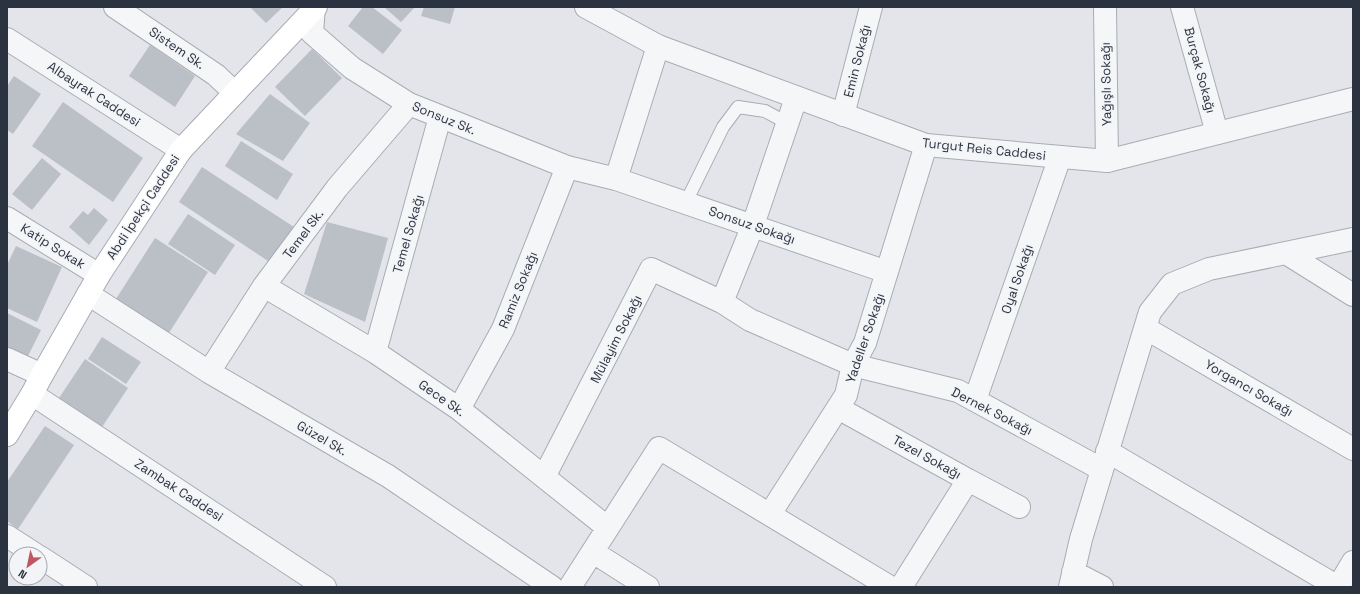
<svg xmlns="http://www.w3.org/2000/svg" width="1360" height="594" font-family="'Space Grotesk',sans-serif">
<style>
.building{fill:#bbbfc6}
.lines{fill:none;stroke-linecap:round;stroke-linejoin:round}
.service-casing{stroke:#a8acb4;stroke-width:14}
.minor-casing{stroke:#a8acb4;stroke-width:24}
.tertiary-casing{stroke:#a8acb4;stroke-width:24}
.secondary-casing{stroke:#a8acb4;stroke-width:24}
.service{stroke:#f5f6f8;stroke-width:12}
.minor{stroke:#f5f6f8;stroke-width:22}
.tertiary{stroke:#f5f6f8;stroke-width:22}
.secondary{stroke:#fff;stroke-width:22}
.labels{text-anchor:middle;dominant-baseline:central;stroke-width:3;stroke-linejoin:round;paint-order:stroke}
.street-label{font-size:13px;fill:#2c3340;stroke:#f2f4f7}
</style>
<rect width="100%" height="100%" fill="#e3e5ea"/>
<path class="building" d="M250,7h33l-17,16z
M363,7h9l30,23 -19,24 -35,-28z
M384,7h31l-14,15z
M424,7h31l-5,17 -29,-8z
M150,45l45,31 -20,31 -46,-31z
M312,49l30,29 -37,38 -30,-29z
M14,76l27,18 -28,40 -6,-4v-44z
M270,94l40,29 -27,38 -47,-27z
M63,102l80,56 -30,44 -81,-56z
M241,141l52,33 -16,26 -52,-34z
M42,158l19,16 -29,36 -20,-16z
M202,167l92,60 -23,36 -92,-61z
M94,208l14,12 -19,25 -20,-18 14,-16 5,4z
M188,214l47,31 -20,30 -47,-31z
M327,222l61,16 -23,84 -61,-28z
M155,238l53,34 -41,64 -53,-34z
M16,246l46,21 -25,55 -30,-14v-43z
M7,313l34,17 -14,28 -20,-10z
M102,337l39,25 -15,22 -38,-25z
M85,359l43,29 -26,39 -43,-29z
M45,426l29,19 -56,84 -11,-8v-39z"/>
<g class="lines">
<defs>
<path id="service" d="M686,202l37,-75 15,-20 27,4 22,12"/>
<path id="minor" d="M115,7l101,68 19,18
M314,7l-2,26 40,35 57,36 158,63 49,12 271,93
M1105,7l2,154
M1182,7l35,126
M796,98l-43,127 -31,77 28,18 103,45 105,26 143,78
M843,115l28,-108
M616,179l42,-133
M7,218l92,57
M1286,253l67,42
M264,286l111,66 84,57 149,119
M88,294l121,78 179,104 164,111
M1145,328l208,121
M375,352l65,-235
M7,359l35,16
M209,372l55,-86 73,-98 72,-84
M975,400l85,-243
M838,408l130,72 -67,107
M459,409l44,-80 64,-162
M1107,451l231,136
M544,477l107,-208 71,33
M968,480l51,27
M770,514l76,-119 7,-30 12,-22 61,-198
M7,536l28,18
M593,552l55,35
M40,557l46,30
M1073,572l29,15
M570,587l89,-139 231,139
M1070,587l11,-48 69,-227 22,-28 37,-15 144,-30
M1338,587l15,-25"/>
<path id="tertiary" d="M586,7l72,39 268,99 181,16 246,-62
M7,39l174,111
M32,394l293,193"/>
<path id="secondary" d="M7,435l25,-41 10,-19 57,-100 82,-125 135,-143"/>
</defs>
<use href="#service" class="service-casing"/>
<use href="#minor" class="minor-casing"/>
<use href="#tertiary" class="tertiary-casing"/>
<use href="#secondary" class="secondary-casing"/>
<use href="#service" class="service"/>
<use href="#minor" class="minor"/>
<use href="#tertiary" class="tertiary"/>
<use href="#secondary" class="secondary"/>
</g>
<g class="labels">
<g class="street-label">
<text transform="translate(177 48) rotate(34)">Sistem Sk.</text>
<text transform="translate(857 61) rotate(-76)">Emin Sokağı</text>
<text transform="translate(1200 70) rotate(75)">Burçak Sokağı</text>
<text transform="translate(1106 84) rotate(-91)">Yağışlı Sokağı</text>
<text transform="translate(94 94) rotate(33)">Albayrak Caddesi</text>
<text transform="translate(444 118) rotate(22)">Sonsuz Sk.</text>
<text transform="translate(984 149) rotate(6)">Turgut Reis Caddesi</text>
<text transform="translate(143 207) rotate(-57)">Abdi İpekçi Caddesi</text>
<text transform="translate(752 225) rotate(19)">Sonsuz Sokağı</text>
<text transform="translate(303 234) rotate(-53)">Temel Sk.</text>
<text transform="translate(408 234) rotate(-74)">Temel Sokağı</text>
<text transform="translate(53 246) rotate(32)">Katip Sokak</text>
<text transform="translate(1017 279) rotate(-71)">Oyal Sokağı</text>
<text transform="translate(518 290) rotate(-68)">Ramiz Sokağı</text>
<text transform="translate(865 338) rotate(-71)">Yadeller Sokağı</text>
<text transform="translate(616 339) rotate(-63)">Mülayim Sokağı</text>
<text transform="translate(1249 388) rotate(30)">Yorgancı Sokağı</text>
<text transform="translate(442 398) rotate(35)">Gece Sk.</text>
<text transform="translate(992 411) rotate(27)">Dernek Sokağı</text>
<text transform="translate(322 438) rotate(30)">Güzel Sk.</text>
<text transform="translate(927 457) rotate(29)">Tezel Sokağı</text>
<text transform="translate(179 490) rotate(33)">Zambak Caddesi</text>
</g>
</g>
<rect width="1360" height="594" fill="none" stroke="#2c3340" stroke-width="16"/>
<g transform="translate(28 566) rotate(213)"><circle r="19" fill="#f2f4f7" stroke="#a3a7ae"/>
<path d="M0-3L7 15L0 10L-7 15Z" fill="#c15663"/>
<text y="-6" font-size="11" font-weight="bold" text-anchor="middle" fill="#2c3340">N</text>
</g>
</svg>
